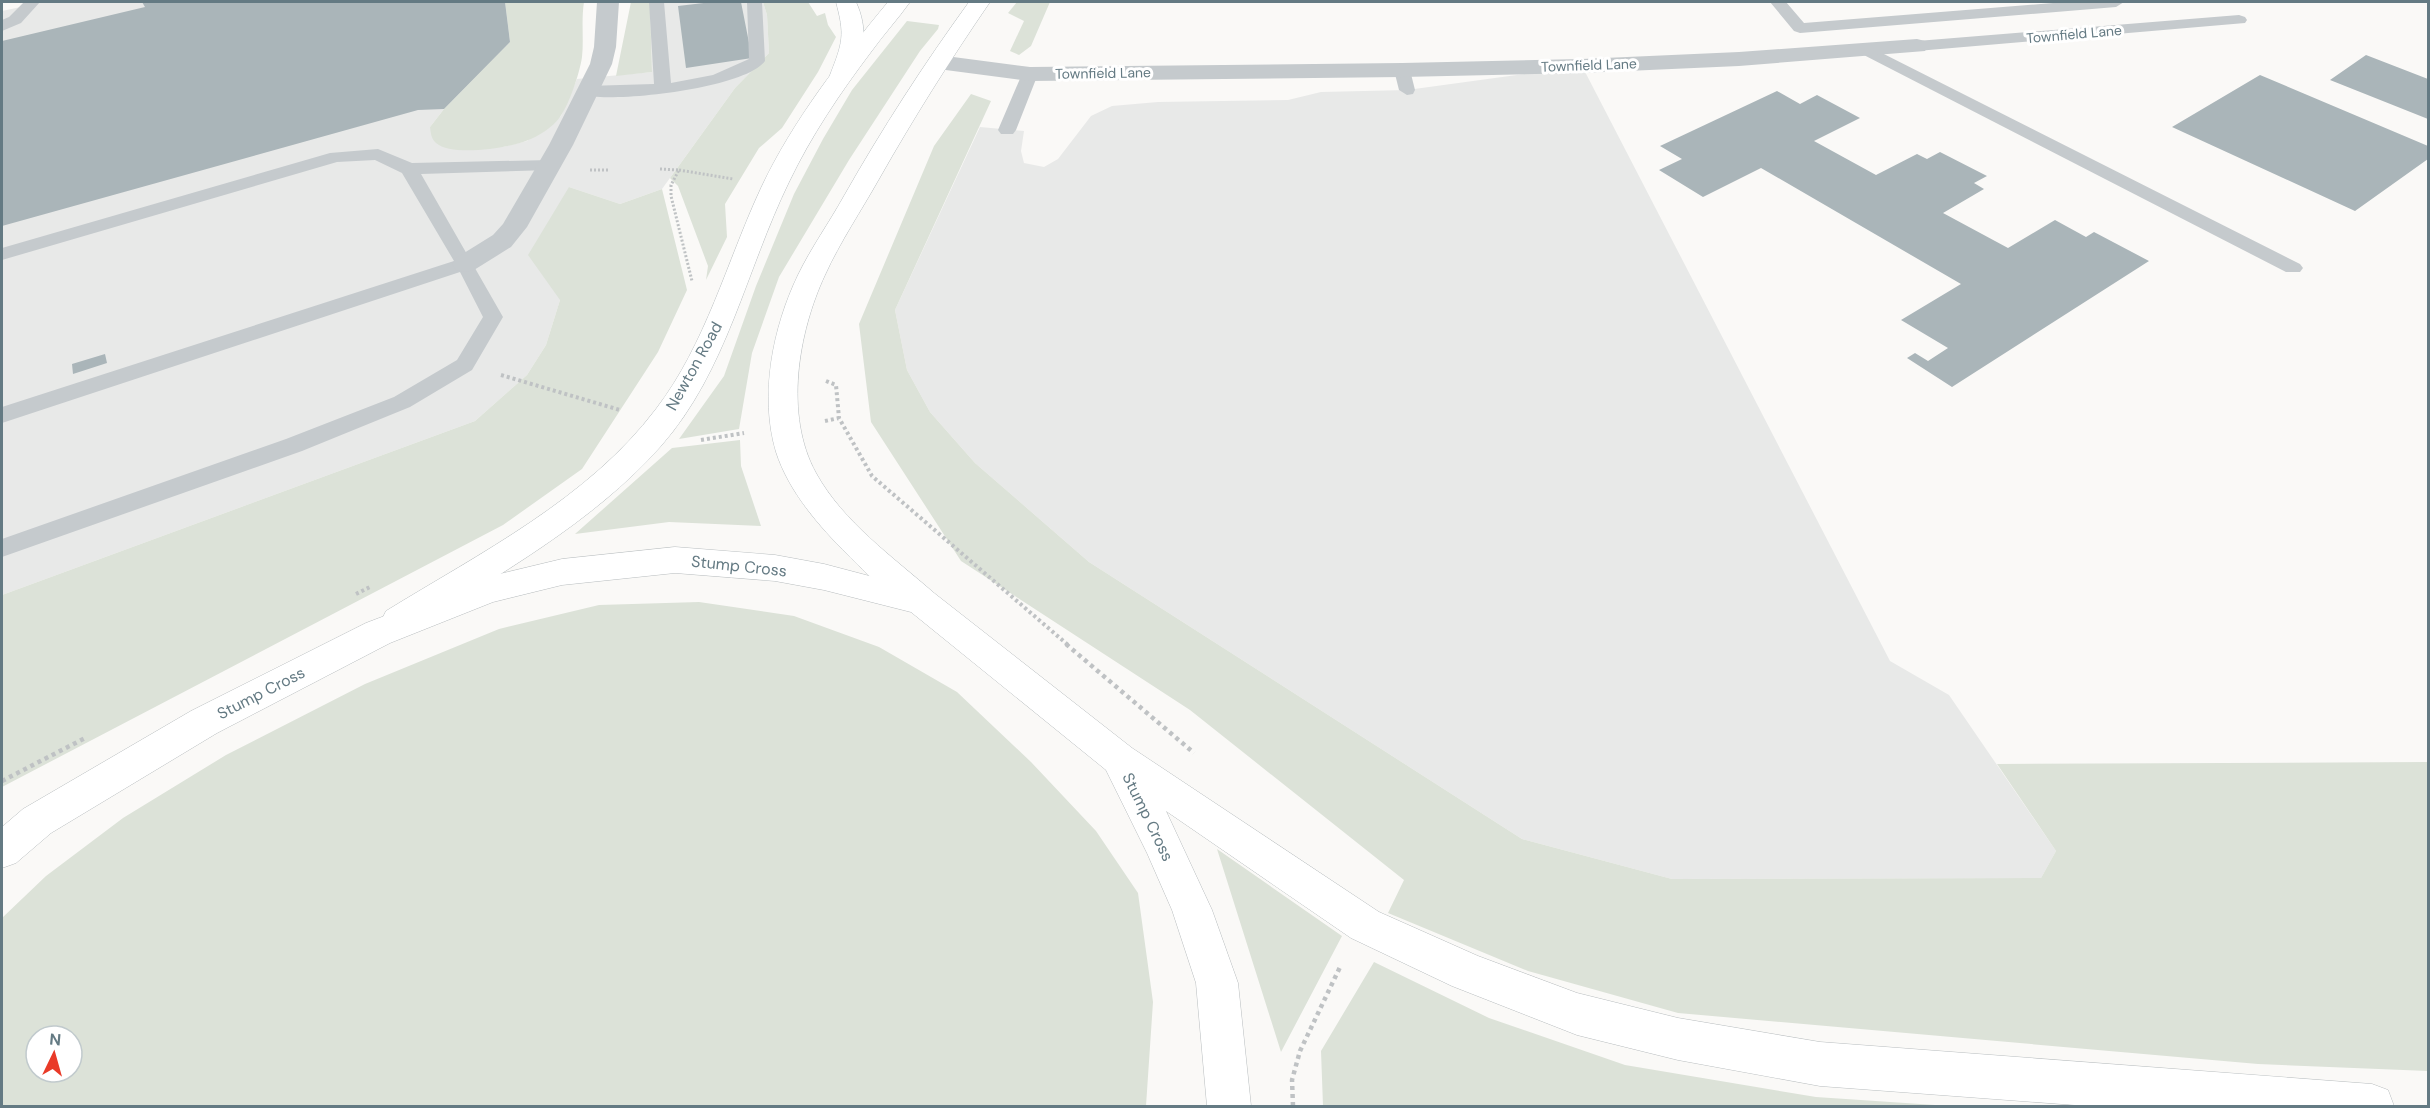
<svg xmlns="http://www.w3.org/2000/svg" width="2430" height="1108" font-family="'DM Sans',sans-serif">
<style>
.built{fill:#e8e9e8}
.green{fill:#dce2d8;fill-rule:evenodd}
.building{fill:#aab5b9}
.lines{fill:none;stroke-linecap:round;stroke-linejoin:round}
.secondary-casing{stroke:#b7bec1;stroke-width:1}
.primary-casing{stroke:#b8bec0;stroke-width:1}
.highway-casing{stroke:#b8bdbf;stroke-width:1}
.path-far2{stroke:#bfc2c4;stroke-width:3;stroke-dasharray:2 2;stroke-linecap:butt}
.path-far1{stroke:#bfc2c4;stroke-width:4;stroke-dasharray:3 3;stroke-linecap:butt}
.path{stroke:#bfc2c4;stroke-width:4.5;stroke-dasharray:4 4;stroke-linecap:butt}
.lane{fill:#c5cacd;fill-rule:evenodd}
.street{fill:#c5cacd;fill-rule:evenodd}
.secondary{fill:#fff;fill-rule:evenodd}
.primary{fill:#fff;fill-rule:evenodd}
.highway{fill:#fff;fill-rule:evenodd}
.labels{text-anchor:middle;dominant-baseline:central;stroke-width:6;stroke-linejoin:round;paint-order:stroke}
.far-street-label{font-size:14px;fill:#647a83;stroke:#fff}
.street-label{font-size:16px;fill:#647a83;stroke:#fff}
</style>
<rect width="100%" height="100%" fill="#faf9f7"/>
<path class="built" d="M44,2h461l5,40 -66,67 -14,18 25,22 48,-2 24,-6 34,-25 16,-37 75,-7 -2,-70h113l4,13 2,38 -34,35 -73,101 -42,15 -51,-17 -9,113 -14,45 -19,30 -52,46 -473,174v-584z
M1582,66l308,595 59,34 107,156 -15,27 -369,1 -150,-40 -433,-277 -114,-99 -45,-51 -23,-42 -12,-60 85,-183 44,4 -3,20 3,12 20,4 14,-8 33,-43 21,-10 46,-4 130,-2 33,-8 86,-2z"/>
<path class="green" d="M505,2h79c-3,19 0,37 -2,55 -2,15 -13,48 -22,60 -8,11 -21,19 -34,24 -18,7 -74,16 -90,2 -5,-5 -5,-9 -6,-16l14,-18 66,-67z
M631,2h19l2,70 -36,4z
M763,2h45l9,14 8,-3 3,12 8,12 -18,35 -36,56 -23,20 -34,56 2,33 -21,43 2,-14 -30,-80 -8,-8 65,-90 34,-35 -2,-38z
M1017,2h33l-19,44 -12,9 -9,-4 14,-30 -16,-8z
M907,21l32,4 -1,4 -18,22 -71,109 -70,117 -27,76 -13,76 -60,10 45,-63 32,-90 38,-92 29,-55 29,-49z
M971,94l20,7 -96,209 12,60 23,42 45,51 114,99 433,277 150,40 369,-1 15,-27 -59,-87 431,-2v309l-170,-7 -580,-51 -150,-42 -140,-58 16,-33 -214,-170 -229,-149 -90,-139 -12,-98 75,-178z
M569,187l51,17 42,-15 25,101 -29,62 -76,117 -79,56 -501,262v-192l473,-174 52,-46 19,-30 14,-45 -32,-45z
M740,440l1,26 20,60 -92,-4 -94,12 97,-86z
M699,602l95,14 85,31 78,45 74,70 65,69 42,62 15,109 -7,104h-1144v-188l44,-42 77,-58 103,-63 139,-71 134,-55 100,-24zM36,1036h36v36h-36z
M1217,849l125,87 -61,116z
M1374,962l115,56 136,47 191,32 134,9h-627l-2,-55z"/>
<path class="building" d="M142,2h363l5,40 -66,67 -26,1 -416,116v-185l143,-34z
M712,2h29l11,56 -66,10 -8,-62z
M2366,55l62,24v40l-98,-39z
M2260,75l168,71v13l-73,52 -183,-84z
M1777,91l23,13 17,-9 43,23 -46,23 62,34 41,-21 10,5 13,-7 47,24 -13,7 10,6 -41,24 65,35 47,-28 31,17 8,-5 55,29 -197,126 -45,-29 8,-5 13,8 20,-13 -47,-28 60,-36 -200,-116 -58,29 -44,-27 23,-11 -22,-13z
M105,354l2,9 -34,11 -1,-10z"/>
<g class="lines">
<defs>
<path id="secondary" d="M836,2h20c12,26 10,54 -7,78l-8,2 -8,-2 -3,-5c13,-33 15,-40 6,-73z"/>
<path id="primary" d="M888,2h22c-12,17 -27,33 -39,50 -31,41 -60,84 -82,130 -43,88 -62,189 -128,264 -69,78 -164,129 -251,185l-12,4 -12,-4 -5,-10 5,-10c94,-58 202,-112 270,-202 50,-65 71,-148 105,-221 32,-68 80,-129 127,-186z
M969,2h21c-40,58 -77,117 -111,177 -18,32 -39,63 -54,96 -27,58 -41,140 -9,198 27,49 77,84 118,120l5,9 -5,9c-4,2 -9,4 -13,4 -14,-1 -61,-48 -73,-60 -29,-29 -59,-63 -72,-103 -17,-57 -3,-125 22,-177 13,-27 31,-52 46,-79 38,-67 80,-132 125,-194z"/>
<path id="highway" d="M675,547l100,8 49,9 110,29 198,155 247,164 99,44 99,37 101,25 142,24 552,42 16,6 6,16h-306l-268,-20 -142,-26 -101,-25 -125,-49 -101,-48 -185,-127 46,99 26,73 13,123h-44l-11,-123 -24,-73 -25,-57 -41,-83 -195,-158 -87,-22 -49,-9 -100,-8 -113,12 -69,17 -103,41 -173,90 -166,100 -35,30 -14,5v-41l21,-18 168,-98 175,-88 121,-46 75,-18z"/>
</defs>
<use href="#secondary" class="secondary-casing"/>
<use href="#primary" class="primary-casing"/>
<use href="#highway" class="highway-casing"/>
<path class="path-far2" d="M660,169l19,1 -8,15v11l21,85
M590,170h20
M679,170l54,9"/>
<path class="path-far1" d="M501,375l119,35
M826,381l10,4 3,33 33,58 196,169
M825,421l14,-3
M701,440l43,-7
M356,594l14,-7"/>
<path class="path" d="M1066,644l128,109
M2,781l85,-44
M1293,1106l-1,-26 8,-29 41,-86"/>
<path class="lane" d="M24,2h16l-19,21 -19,8v-11l7,-3z
M649,2h15l7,81 42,-8 36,-16 -2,-57h15l3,59c-21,28 -151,42 -184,34l-2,-4 8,-5 67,-2z
M1770,2h16l18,21 261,-21h59l-8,5 -316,26 -6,-2z
M2239,15l6,2 2,3 -2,3 -328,28 -8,-5 8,-5z
M1864,44l436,220 3,4 -3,4h-14l-428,-220 -2,-3z
M1402,65l8,5 5,20 -2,4 -6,1 -8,-5 -5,-20z
M1030,69l8,5 -22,56 -3,4h-12l-3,-4 24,-56z
M378,149l34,14 138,-3 6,1 3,4 -3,4 -6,1 -129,4 82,143 -31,53 -62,37 -108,44 -300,106v-18l284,-100 108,-42 63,-37 26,-43 -23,-45 -458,151v-16l452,-146 -52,-88 -27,-13 -38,2 -335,98v-12l328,-95z"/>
<path class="street" d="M597,2h22l-3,45 -4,17 -39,81 -46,82 -16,20 -37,23 -9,2 -9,-2 -4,-6 4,-6 37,-23 10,-11 46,-79 41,-81 4,-17z
M1917,39l8,2 3,5 -3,5 -186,15 -157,7 -180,4 -372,4 -92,-12 -8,-2 -3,-5 3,-5 8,-2 92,12 372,-4 180,-4 157,-7z"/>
<use href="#secondary" class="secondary"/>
<use href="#primary" class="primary"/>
<use href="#highway" class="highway"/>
</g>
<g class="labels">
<g class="far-street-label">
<text transform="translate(2074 34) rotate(-5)">Townfield Lane</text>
<text transform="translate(1589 65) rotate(-2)">Townfield Lane</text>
<text transform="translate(1103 73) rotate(-1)">Townfield Lane</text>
</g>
<g class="street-label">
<text transform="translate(694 366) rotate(-61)">Newton Road</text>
<text transform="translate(739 566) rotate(6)">Stump Cross</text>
<text transform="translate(261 693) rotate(-27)">Stump Cross</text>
<text transform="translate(1148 817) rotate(64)">Stump Cross</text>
</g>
</g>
<rect width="2430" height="1108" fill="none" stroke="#647a83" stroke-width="6"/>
<g transform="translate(54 1054) rotate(5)"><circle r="28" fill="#ffffff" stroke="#c1cacd" stroke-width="1.5"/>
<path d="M0-4.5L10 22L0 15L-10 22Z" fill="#e93a28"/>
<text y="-9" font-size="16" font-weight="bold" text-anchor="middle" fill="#647a83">N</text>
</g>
</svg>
